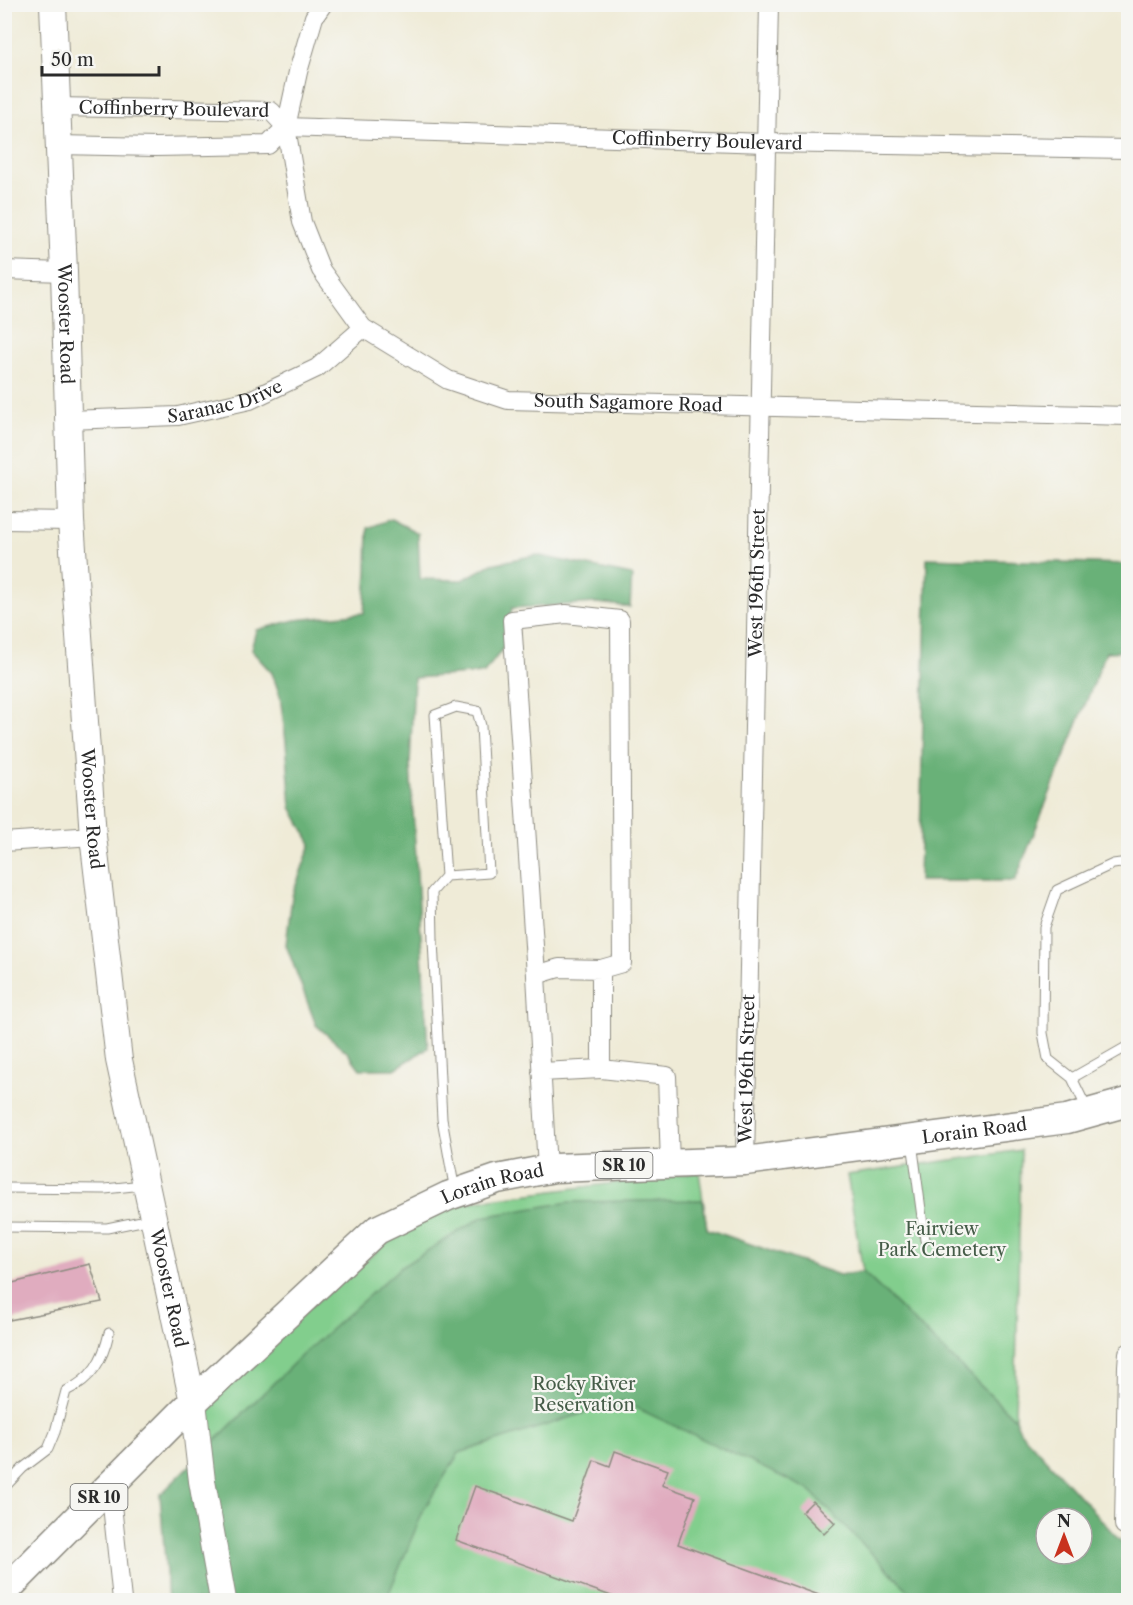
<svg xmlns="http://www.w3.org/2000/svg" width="1133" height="1605" font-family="'Libre Caslon Text',serif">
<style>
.green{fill:#82ce8d;stroke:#567c5c;stroke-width:1.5;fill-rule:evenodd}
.forest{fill:#69b178;stroke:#4a6e52;stroke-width:1.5;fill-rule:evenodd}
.building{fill:#e0acbf}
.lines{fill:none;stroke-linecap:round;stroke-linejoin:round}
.lane-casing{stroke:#8d8b81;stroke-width:11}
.street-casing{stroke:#8d8b81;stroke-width:20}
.secondary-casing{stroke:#8d8b81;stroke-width:28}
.primary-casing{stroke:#8d8b81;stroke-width:31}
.lane{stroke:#fff;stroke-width:9}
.street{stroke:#fff;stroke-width:18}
.secondary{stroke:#fff;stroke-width:26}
.primary{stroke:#fff;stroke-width:28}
.labels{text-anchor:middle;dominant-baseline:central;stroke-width:4.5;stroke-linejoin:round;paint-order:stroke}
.shield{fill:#f6f6f2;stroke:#686867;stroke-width:1.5}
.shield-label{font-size:16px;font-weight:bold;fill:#2b2b2b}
.street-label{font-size:18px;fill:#2b2b2b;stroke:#f6f6f2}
.park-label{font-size:18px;fill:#455c48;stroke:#f6f6f2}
</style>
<rect width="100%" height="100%" fill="#f6f6f2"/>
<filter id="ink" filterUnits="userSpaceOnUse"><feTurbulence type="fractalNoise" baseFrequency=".0167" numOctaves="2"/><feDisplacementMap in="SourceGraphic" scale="12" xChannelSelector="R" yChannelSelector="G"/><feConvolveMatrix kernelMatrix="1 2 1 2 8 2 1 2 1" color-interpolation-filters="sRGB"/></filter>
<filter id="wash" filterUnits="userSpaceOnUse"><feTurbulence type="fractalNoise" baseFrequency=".008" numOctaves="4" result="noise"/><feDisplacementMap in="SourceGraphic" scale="24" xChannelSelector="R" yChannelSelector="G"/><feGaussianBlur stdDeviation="1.35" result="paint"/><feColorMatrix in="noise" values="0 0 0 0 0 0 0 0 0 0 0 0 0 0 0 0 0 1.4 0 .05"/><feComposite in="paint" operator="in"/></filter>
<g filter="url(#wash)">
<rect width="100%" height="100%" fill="#efebd7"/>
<path class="green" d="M1021,1150l-6,269 -152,-147 -16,-97z
M699,1172l8,57 132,46 19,-2 270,276v51h-899l-34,-198 235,-195zM1046,1518h36v36h-36z"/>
<path class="forest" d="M391,519l27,14 2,46 42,1 30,-16 44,-9 96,20 -2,32 -33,-4 -85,5 -7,38 -21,27 -70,5 -4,86 18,284 -33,21h-35l-12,-16 -32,-28 -30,-80 6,-49 19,-52 -20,-37 -5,-65 -6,-46 -8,-23 -21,-23 5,-20 39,-10 69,-7 3,-41 1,-44z
M927,558l201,6v87l-22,1 -91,229h-96z
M703,1200l4,29 132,46 24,-3 152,147 5,12 108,118v51h-210l-110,-111 -186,-88 -163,52 -35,56 -38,91h-218l-8,-105 143,-141 98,-87 81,-50 87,-15zM1046,1518h36v36h-36z"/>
<g id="blocks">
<path class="building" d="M90,1264l12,38 -98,19v-36z
M615,1451l53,19 -6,15 33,12 -17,47 152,55v1h-208l-166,-60 19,-54 97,35 22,-61 16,6z
M813,1501l22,22 -11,11 -22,-22z"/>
</g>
</g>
<g filter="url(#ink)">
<use href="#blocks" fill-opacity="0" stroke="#8d8b81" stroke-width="1.5"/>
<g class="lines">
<defs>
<path id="lane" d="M446,876l43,-3 -8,-147 -4,-15 -21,-4 -21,8 11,161 -14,16 1,48 9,179 13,72
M1072,1078l56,-32
M1088,1111l-16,-33 -24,-19 -5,-26 1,-106 13,-37 56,-26 15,-2
M912,1142l13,98
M4,1188l101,1 38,-4
M4,1227l103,1 44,-9
M4,1488l19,-20 25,-19 7,-17 11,-41c26,-12 37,-31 43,-58"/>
<g id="street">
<path id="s1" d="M323,4l-9,13 -16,55 -12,55 16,95 19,48 42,58 85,52 60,20 620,16"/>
<path id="s2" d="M56,107l215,4 15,16"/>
<path id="s3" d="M58,145l98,2 112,-2 18,-18 480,16 362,6"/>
<path d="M4,270l60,2"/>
<path id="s4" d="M68,420l110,-4 72,-16 67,-32 46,-40"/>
<path d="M4,520l67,1"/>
<path d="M4,842l89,-6"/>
<path d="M536,975l-24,-355 54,-6 54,6 2,343 -21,6"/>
<path d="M601,1069l66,7 3,88"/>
<path d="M541,1072l60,-3v-100l-42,-1 -23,7 11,194"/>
<path id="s5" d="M745,1161l24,-1157"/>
<path d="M108,1488l4,17 10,95"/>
<path d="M1124,1525l3,-159 1,-13"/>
</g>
<g id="secondary">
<path id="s6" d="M53,4l11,268 7,249 22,315 26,224 74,342 9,79 21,119"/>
</g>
<g id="primary">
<path id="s7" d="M4,1592l189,-190 184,-172 71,-34 49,-17 57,-11 191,-7 322,-42 61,-17"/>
</g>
</defs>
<use href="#lane" class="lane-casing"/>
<use href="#street" class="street-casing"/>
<use href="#secondary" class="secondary-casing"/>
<use href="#primary" class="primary-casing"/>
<use href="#lane" class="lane"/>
<use href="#street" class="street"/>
<use href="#secondary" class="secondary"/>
<use href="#primary" class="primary"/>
</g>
</g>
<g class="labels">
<g class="shield">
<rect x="595.5" y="1152" width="57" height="26" rx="4.5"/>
<rect x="70.5" y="1484" width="57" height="26" rx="4.5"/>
</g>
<g class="shield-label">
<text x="624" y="1165">SR 10</text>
<text x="99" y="1497">SR 10</text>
</g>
<g class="street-label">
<text stroke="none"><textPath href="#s2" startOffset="118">Coffinberry Boulevard</textPath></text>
<text stroke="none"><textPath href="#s3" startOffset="657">Coffinberry Boulevard</textPath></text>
<text stroke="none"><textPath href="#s6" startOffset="320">Wooster Road</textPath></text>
<text stroke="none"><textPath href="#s4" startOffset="159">Saranac Drive</textPath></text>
<text stroke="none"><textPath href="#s1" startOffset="632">South Sagamore Road</textPath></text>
<text stroke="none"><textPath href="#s5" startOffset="578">West 196th Street</textPath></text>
<text stroke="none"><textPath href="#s6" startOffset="806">Wooster Road</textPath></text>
<text stroke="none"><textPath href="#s5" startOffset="92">West 196th Street</textPath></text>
<text stroke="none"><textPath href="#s7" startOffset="1131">Lorain Road</textPath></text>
<text stroke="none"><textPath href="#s7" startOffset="645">Lorain Road</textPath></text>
<text stroke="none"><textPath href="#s6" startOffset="1292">Wooster Road</textPath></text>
</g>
<g class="park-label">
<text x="942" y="1229">Fairview<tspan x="942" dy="21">Park Cemetery</tspan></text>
<text x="584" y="1384">Rocky River<tspan x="584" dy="21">Reservation</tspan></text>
</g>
</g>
<rect width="1133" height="1605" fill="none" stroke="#f6f6f2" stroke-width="24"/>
<g transform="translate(1064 1536)"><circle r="28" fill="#f6f6f2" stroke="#a5a5a2" stroke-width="1.5"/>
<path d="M0-4.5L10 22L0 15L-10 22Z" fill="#c8321e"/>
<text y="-9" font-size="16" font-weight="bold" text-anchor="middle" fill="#2b2b2b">N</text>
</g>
<path d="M42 66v9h117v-9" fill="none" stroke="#2b2b2b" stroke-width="3"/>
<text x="51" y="66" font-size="18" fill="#2b2b2b" stroke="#f6f6f2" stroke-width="4.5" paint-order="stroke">50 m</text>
</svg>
